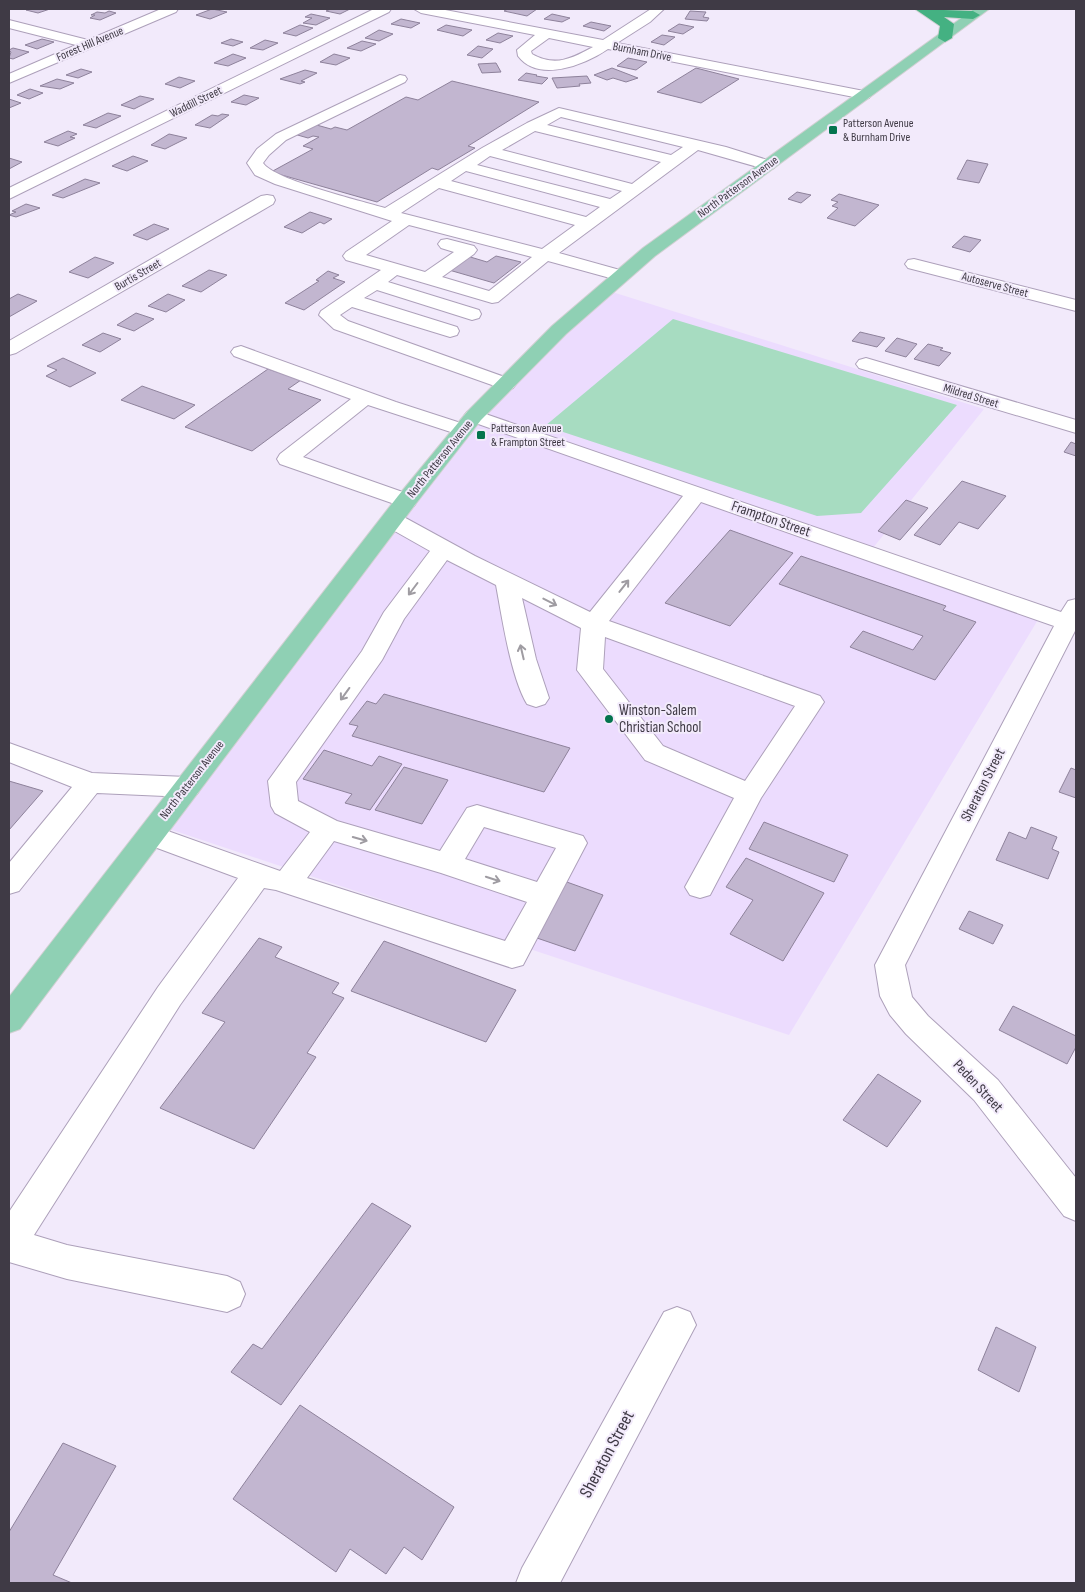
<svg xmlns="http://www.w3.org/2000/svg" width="1085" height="1592" font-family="'Sofia Sans Condensed',sans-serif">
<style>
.built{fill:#ecdcfe}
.green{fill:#a7dcc1}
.building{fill:#c2b6d0;stroke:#8e829b}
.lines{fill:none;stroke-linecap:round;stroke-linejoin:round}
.minor-casing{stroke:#ada0ba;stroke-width:2}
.major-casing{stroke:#d1d0d2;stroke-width:2}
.highway-casing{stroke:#d1d0d2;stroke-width:2}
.minor{fill:#fff;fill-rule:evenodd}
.major{fill:#8fd0b4;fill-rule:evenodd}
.highway{fill:#44b182;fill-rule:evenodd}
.oneway{stroke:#9f9ca2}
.poi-dot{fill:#03744e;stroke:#f2eafb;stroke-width:2}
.labels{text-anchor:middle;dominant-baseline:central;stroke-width:4;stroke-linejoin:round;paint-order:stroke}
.far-street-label{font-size:12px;fill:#3f3a45;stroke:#f2eafb}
.far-poi-label{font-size:12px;fill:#3f3a45;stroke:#f2eafb;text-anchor:start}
.street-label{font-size:15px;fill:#3f3a45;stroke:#f2eafb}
.poi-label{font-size:15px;fill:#3f3a45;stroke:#f2eafb;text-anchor:start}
.near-street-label{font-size:18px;fill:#3f3a45;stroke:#f2eafb}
</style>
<rect width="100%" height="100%" fill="#f2eafb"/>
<path class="built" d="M606,290l378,119 -115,144 173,60 -253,422 -632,-210 317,-409z"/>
<path class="green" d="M673,319l284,86 -96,108 -44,3 -272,-90z"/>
<path class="building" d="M29,9h21l-12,4 -12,-3z
M212,9l15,3 -17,7 -14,-4z
M331,9h19l-10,5 -14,-3z
M508,9h29l-10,7 -23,-5z
M109,11l7,2 -16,7 -10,-2 5,-3h-4l6,-3 8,1z
M690,11l16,1 -3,5 6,1 -2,3 -22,-2z
M311,14l19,4 -14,7 -13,-2 9,-5 -7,-1z
M552,14l18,4 -8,4 -18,-3z
M401,19l19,4 -9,5 -20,-4z
M591,22l20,4 -7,5 -21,-5z
M679,24l15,3 -11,7 -15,-3z
M300,25l13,3 -17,8 -13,-3z
M446,25l26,5 -9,6 -26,-6z
M379,30l14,4 -14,7 -14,-3z
M498,33l15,3 -13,7 -14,-3z
M662,35l13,2 -11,8 -13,-3z
M42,39l12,3 -17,7 -12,-4z
M231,39l12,3 -10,4 -12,-3z
M265,40l13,3 -15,7 -13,-2z
M362,41l14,3 -15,7 -14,-3z
M478,46l15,3 -11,9 -15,-3z
M13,48l16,4 -16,7 -4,-1 2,-6 -2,-2z
M233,54l13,4 -18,8 -14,-3z
M334,54l16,4 -14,7 -16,-3z
M628,58l19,4 -11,8 -19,-4z
M496,63l5,9 -19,1 -4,-9z
M612,68l26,10 -12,4 -13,-4 -6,2 -13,-5z
M696,68l43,11 -38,24 -44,-11z
M81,69l11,3 -14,6 -12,-3z
M305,70l12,3 -16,8 4,1 -5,2 -20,-5z
M526,73l11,2 -1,1 12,2 -6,6 -24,-4z
M587,76l4,7 -12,1 1,2 -23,2 -5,-10z
M179,77l16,4 -15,7 -15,-4z
M57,79l17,4 -14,6 -20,-3z
M452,81l87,21 -71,44 7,2 -37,22 -6,-2 -55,34 -106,-30 42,-23 -10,-3 16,-9 -6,-1 -5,2 -14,-4 19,-10 18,5 4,-2 12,3 59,-33 12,3z
M30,89l13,4 -14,6 -12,-4z
M244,95l15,3 -13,7 -15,-3z
M140,96l14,3 -20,10 -13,-4z
M9,99l12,4 -12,5z
M108,113l13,3 -25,12 -13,-3z
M222,114l7,1 -19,13 -15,-3 17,-10 6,1z
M68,131l9,3 -7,3 5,1 -17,8 -14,-4z
M169,134l18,4 -22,11 -14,-4z
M133,156l15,5 -21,10 -15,-5z
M9,158l13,4 -13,7z
M967,160l21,4 -9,19 -22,-4z
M85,179l15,4 -37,15 -11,-3z
M797,192l14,3 -10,8 -13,-4z
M839,194l40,11 -24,21 -28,-8 11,-10 -6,-2 6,-4 -7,-2z
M26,204l14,4 -24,9 -7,-2 7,-3 -4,-1z
M310,212l22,7 -8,5 -4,-2 -18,11 -18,-6z
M154,224l15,5 -22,11 -14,-5z
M964,236l17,4 -11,12 -18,-5z
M467,256l20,6 9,-6 25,6 -27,21 -45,-13z
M95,257l19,6 -26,15 -19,-6z
M209,270l18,5 -26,17 -19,-6z
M328,271l11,4 -6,3 12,4 -41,28 -19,-7 34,-22 -3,-1z
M18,294l19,7 -28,16v-18z
M168,294l17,6 -19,12 -18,-6z
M136,313l18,6 -20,12 -17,-6z
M860,332l25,6 -8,9 -25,-6z
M103,333l18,6 -21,13 -18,-7z
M897,338l20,6 -11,13 -21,-6z
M928,344l15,4 -3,2 11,3 -12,13 -25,-7z
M63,358l33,15 -26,14 -24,-11 11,-6 -10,-4z
M268,369l33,11 -13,9 33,11 -69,51 -67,-24z
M142,386l53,19 -21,14 -53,-19z
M1071,442l5,2v12l-12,-4z
M962,481l44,15 -28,33 -19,-7 -19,23 -26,-10z
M906,500l22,8 -28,32 -22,-9z
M730,530l63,23 -63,73 -65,-23z
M801,556l145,50 -3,4 33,12 -41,58 -85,-33 13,-16 50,19 10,-14 -144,-52z
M384,694l186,54 -26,44 -192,-56 6,-10 -9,-2 18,-23 9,3z
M324,750l48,16 7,-10 23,8 -32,46 -25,-7 7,-9 -49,-15z
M404,767l44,13 -26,44 -47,-14z
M1071,768l5,2v28l-17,-6z
M9,781l34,10 -34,39z
M764,822l84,33 -14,27 -85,-33z
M1031,827l26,10 -5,12 7,3 -11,27 -52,-19 13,-28 17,7z
M746,858l78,35 -41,68 -53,-27 23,-34 -27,-13z
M564,881l39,14 -28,56 -41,-14z
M969,911l34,14 -10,19 -34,-15z
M259,938l23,9 -7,10 64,26 -7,10 12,5 -37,55 9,4 -62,92 -94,-41 65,-86 -23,-9z
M384,941l132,49 -30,52 -135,-51z
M1013,1006l63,30v11l-9,17 -68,-34z
M878,1074l43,27 -34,46 -44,-27z
M372,1203l39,23 -130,179 -50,-33 22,-28 9,5z
M996,1327l40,20 -17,45 -41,-22z
M300,1405l154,102 -32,53 -18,-13 -18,27 -36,-25 -14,23 -103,-73z
M63,1443l53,23 -63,109 19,8h-63v-51z"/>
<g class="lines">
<defs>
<path id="minor" d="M161,9h17l-2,3 -167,71v-9l67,-29 -67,-17v-8l79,20z
M374,9h17l-2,3 -380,187v-11z
M414,9h26l163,31 48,-31h13l-14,13 -33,21 247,48 5,1 2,3 -2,3 -5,1 -256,-50c-22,15 -69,35 -90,7l-1,-6 18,-15 -114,-22zM549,38l44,9c-22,12 -38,20 -61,7l-1,-3z
M400,75l5,1 2,3 -2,3 -119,58 -17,15 -6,8c11,17 99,38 122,45l97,-60 45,-25 32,-15 167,39 48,15 2,3 -2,3 -6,2 -70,-20 -139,103 68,19 3,4 -3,4 -6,1 -73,-20 -50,41 -6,1 -95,-28 -9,7 91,28 2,4 -2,4 -7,2 -95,-30 -13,8 93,29 2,4 -2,4 -7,2 -98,-30 -12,8 8,6 165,59 3,4 -3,4 -7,2 -172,-61 -15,-14 2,-4 60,-41 -35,-10 -3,-4 3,-4 46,-31 -117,-37 -20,-9 -8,-12 10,-14 19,-15zM561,117l122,30 -12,8 -124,-30zM535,131l126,31 -29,22 -130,-34zM490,156l132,35 -12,8 -133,-34zM466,171l134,36 -14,10 -135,-36zM439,188l136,37 -33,24 -141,-36zM409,225l123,32 -43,34 -47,-14 32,-23 3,-4 -3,-4 -27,-7 -6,1 -3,4 3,4 13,4 -29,20 -59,-17z
M267,195l6,1 2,4 -2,4 -257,149 -7,2v-14l252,-145z
M914,259l162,41v11l-168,-43 -3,-4 3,-4z
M241,346l155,56 74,24 3,4 -3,4 -7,2 -95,-31 -65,52 111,39 3,5 -3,5 -8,2 -126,-44 -3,-5 3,-5 71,-55 -117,-43 -3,-4 3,-4z
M866,358l210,62v13l-217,-65 -3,-4 3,-4z
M474,410l587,202 7,-11 8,-2v30l-171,336 7,32 16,19 70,64 78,98v43l-12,-5 -90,-116 -68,-66 -16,-19 -10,-19 -5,-31 179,-339 -353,-124 -92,119 211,75 4,6 -63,96 -51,97 -10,3 -10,-3 -5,-8 49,-89 -89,-38 -68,-90 4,-42 -59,-30 14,61 13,39 -4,6 -9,3 -9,-3c-16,-26 -25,-87 -31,-119l-49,-25 -43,59 -22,41 -86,122 2,19 39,20 103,30 27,-43 10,-3 106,31 4,7 -64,122 -11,3 -236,-78 -12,-2 -84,117 -146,230 33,10 160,31 13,6 5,12 -5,12 -13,6 -160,-33 -58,-17v-50l149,-225 80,-109 -97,-36 -4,-7 4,-7 10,-3 129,46 30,-39 -35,-19 -4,-7 -3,-25 94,-130 22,-39 46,-61 -46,-26 -3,-5 3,-5 8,-2 8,2 75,41 115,56 93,-116 -216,-76 -3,-4 3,-4zM605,637l190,69 -50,75 -82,-35 -60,-77zM484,827l72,21 -19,34 -72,-23zM334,841l107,32 86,29 -22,39 -198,-63z
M9,743l83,30 95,4 10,3 4,7 -4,7 -10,3 -90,-4 -78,98 -10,3v-31l63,-76 -63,-25z
M677,1307l13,5 6,13 -136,258h-44l6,-15 142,-256z"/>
<path id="major" d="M974,9h15l-334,247 -89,78 -85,86 -67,86 -394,523 -11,4v-36l389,-501 69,-84 85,-86 91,-78z"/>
<path id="highway" d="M915,9l58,2 7,4 -7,4 -29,-2 10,7 -2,14 -7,4 -7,-4 2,-12z"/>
</defs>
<use href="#minor" class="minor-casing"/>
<use href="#major" class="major-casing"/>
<use href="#highway" class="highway-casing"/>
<use href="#minor" class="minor"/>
<use href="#major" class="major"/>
<use href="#highway" class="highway"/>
</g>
<defs><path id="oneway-shaft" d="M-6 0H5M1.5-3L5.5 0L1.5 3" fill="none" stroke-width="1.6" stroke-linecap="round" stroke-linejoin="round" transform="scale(1.25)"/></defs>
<g class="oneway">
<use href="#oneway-shaft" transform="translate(624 586) rotate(-52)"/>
<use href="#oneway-shaft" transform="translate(413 589) rotate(127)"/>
<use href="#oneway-shaft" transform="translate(550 602) rotate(27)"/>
<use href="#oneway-shaft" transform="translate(522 652) rotate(-103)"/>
<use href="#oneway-shaft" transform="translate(345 694) rotate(126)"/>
<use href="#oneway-shaft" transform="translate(360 839) rotate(16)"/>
<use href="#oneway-shaft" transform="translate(493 879) rotate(18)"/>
</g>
<g class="poi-dot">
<rect x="828" y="125" width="10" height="10" rx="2.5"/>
<rect x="476" y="430" width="10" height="10" rx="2.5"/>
<circle cx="609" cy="719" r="5"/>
</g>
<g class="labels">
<g class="far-street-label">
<text transform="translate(90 44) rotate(-23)">Forest Hill Avenue</text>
<text transform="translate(642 52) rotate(11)">Burnham Drive</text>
<text transform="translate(196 102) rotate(-26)">Waddill Street</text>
<text transform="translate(738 187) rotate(-36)">North Patterson Avenue</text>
<text transform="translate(138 275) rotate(-30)">Burtis Street</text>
<text transform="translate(995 285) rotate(15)">Autoserve Street</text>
<text transform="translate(971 396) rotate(17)">Mildred Street</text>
<text transform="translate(440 459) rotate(-51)">North Patterson Avenue</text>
<text transform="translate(192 780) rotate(-52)">North Patterson Avenue</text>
</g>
<g class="far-poi-label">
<text x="843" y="123">Patterson Avenue<tspan x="843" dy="14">&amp; Burnham Drive</tspan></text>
<text x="491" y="428">Patterson Avenue<tspan x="491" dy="14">&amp; Frampton Street</tspan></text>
</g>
<g class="street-label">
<text transform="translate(771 519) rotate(19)">Frampton Street</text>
<text transform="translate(983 785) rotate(-63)">Sheraton Street</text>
<text transform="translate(978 1086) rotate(47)">Peden Street</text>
</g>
<g class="poi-label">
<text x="619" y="710">Winston-Salem<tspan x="619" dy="17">Christian School</tspan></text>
</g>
<g class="near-street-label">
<text transform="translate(607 1454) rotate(-62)">Sheraton Street</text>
</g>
</g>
<rect width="1085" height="1592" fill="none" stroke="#3f3a45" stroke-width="20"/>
</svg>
